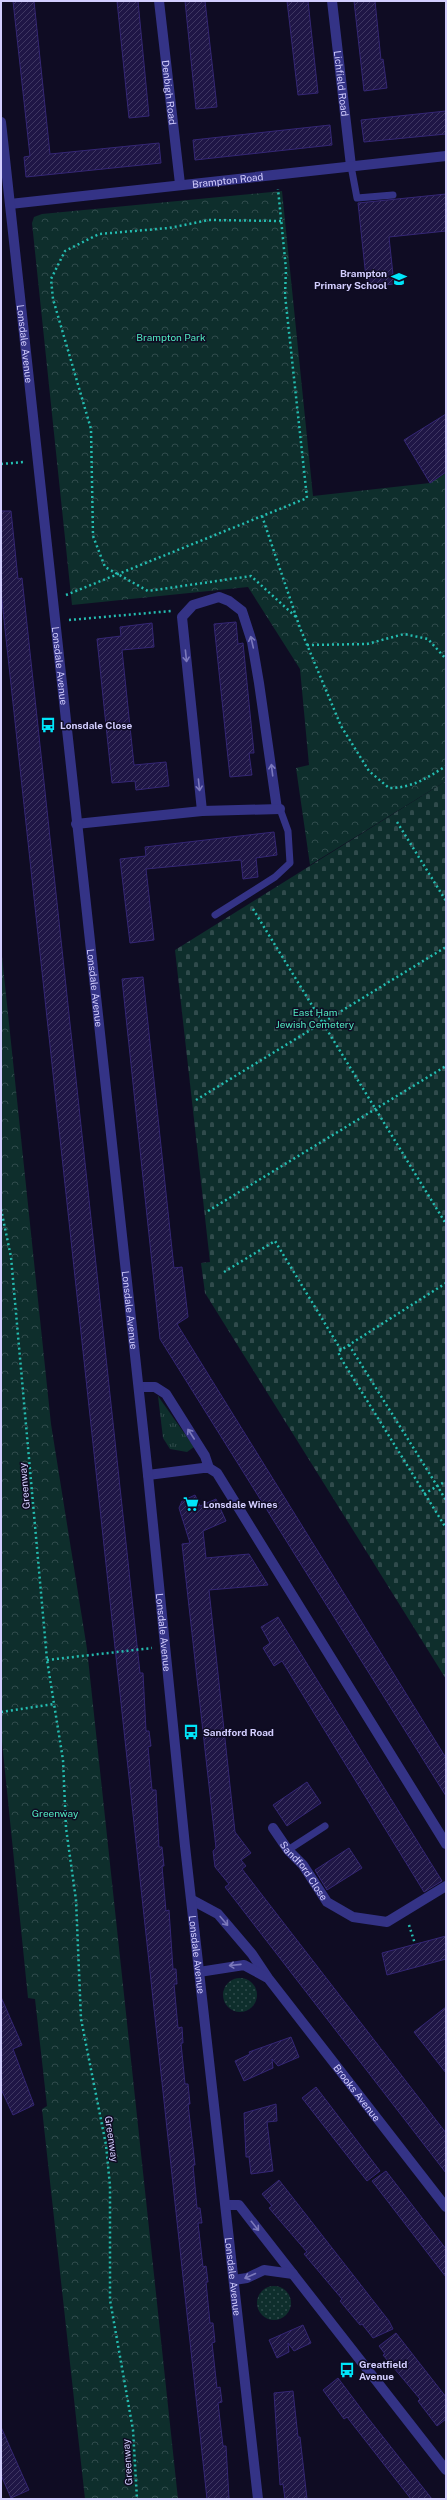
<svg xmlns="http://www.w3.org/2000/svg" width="447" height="2500" font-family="'Public Sans',sans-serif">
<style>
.grass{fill:url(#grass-tufts)}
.cemetery{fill:url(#cemetery-stones)}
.park{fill:url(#park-crowns)}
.garden{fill:url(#garden-dots)}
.building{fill:url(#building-hatch);stroke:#342674}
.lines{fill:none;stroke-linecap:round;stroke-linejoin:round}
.path{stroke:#24bdb1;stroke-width:2.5;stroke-dasharray:2 3;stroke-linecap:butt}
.service{stroke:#343386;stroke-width:7}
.minor{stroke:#343386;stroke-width:10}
.tertiary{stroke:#343386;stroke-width:10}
.oneway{stroke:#7c79bc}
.labels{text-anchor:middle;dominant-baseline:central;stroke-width:3;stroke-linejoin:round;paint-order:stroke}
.street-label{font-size:10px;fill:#d3ceff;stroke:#0f0c23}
.poi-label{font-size:10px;font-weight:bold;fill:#d3ceff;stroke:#0f0c23;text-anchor:start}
.park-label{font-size:10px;fill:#50e9c0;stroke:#0f0c23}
</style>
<defs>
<pattern id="grass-tufts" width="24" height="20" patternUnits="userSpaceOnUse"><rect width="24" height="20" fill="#0e2e2c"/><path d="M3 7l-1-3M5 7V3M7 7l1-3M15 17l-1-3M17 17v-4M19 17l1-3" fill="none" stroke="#304b4c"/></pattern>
<pattern id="cemetery-stones" width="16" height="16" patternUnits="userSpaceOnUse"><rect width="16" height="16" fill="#0e2e2c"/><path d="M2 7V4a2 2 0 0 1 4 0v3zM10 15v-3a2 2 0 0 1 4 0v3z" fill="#304b4c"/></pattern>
<pattern id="park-crowns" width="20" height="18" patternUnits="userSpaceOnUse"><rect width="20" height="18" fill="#0e2e2c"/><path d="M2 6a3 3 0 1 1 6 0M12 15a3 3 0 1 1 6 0" fill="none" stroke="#304b4c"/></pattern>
<pattern id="garden-dots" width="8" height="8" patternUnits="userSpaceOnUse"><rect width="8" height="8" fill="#0e2e2c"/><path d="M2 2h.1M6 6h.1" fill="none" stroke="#304b4c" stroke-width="1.8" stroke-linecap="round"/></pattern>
<pattern id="building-hatch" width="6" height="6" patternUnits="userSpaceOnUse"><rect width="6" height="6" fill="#1f1646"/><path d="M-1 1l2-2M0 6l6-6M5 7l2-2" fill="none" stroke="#3f3762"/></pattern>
</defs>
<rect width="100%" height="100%" fill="#0f0c23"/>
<path class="grass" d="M158,1396l36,51 -7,5 -17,-3 -7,-11z"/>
<path class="cemetery" d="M446,781v898l-241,-386 -4,-30 9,-1 -35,-312z"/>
<path class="park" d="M282,191l31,305 117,-13 16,-10v308l-136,84 -14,-97 13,-3 -9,-96 -52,-82 -176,18 -40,-382 2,-6 8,-3z
M1,947l50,477 36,225 91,850h-93l-43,-390 5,-3 -12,-107 -7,-1 -27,-266z"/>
<path class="garden" d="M223 1995a17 17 0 1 1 34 0a17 17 0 1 1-34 0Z
M257 2303a17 17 0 1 1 34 0a17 17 0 1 1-34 0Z"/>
<path class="building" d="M13,1h21l16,153 109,-11 2,20 -135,14 -2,-20 6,-1z
M117,1h21l11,115 -20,2z
M185,1h20l12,106 -21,2z
M287,1h21l10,92 -20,2z
M354,1h21l6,59 2,-1 4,29 -23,3z
M446,111v23l-82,8 -3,-22z
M330,125l2,20 -137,15 -2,-20z
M446,194v37l-57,6 5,47 -27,3 -9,-84z
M446,414v58l-16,11 -26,-43z
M1,511h10l7,68 4,-1 118,1095h3l3,58h3l2,15 -3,1 4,43h4l3,57h3l2,19h-2l4,45 3,-1 4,59h3l1,15h-3l4,44 4,-1 1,16h-2l4,41h3l2,20h-2l7,61h-2l4,43h3l2,15h-4l5,44 3,-1 2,16h-2l4,41h3l2,19 -3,1 5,45 3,-1 2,15 -4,1 5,43h3l3,53h-22l-206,-1907z
M236,622l2,22 5,-1 11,110h-5l3,22 -22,2 -16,-153z
M152,623l2,24 -32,3 12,115 32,-3 3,24 -33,4 -1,-9 -23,2 -15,-144 24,-3 -1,-9z
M274,832l3,23 -21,3 2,19 -15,2 -2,-19 -95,9 8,71 -24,3 -10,-84 26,-3 -1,-9z
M143,977l31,291 8,-1 6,50 -11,7 269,434v38l-286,-457 -38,-360z
M195,1495l5,11 16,-7 10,22 -23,10 3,27 43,-4 19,31 -59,5 26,242 16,21 -10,7 5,6 -4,3 204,264v40l-221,-286 4,-3 -14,-17 -2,-16 3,-3 -34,-304 8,-1 -11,-35 3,-7z
M278,1617l164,264 -18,11 -142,-231 -8,5 -11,-18 7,-5 -9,-16z
M307,1782l14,21 -34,23 -14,-21z
M349,1848l13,20 -35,22 -12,-20z
M446,1936v23l-59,16 -5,-22z
M1,1997l21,48 -9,4 21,56 -21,10 -12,-26z
M446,2007v66l-32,-41z
M291,2037l8,20 -21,9 -6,-7 1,9 -29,13 -9,-20 15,-7 -1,-2z
M316,2087l64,84 -13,10 -65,-83z
M276,2104l1,17 -10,1 6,49 -22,3 -2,-17h-3l-2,-44z
M386,2171l60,78v28l-74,-96z
M279,2180l110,141 4,8 -20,9 -11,-14 -2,1 -20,-24 2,-2 -38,-45 3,-2 -38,-44 3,-2 -10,-12z
M303,2325l8,18 -17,8 -6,-8 1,9 -12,6 -8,-18z
M396,2333l50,64v22l-9,7 -19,-25 2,-2 -37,-44 2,-1 -6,-8z
M338,2378l30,40 64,81h-21l-64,-82 -3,2 -21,-29z
M293,2391l5,46h2l7,62h-22l-2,-15 -3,1 -6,-92z
M1,2427l28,63 -18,8 -10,-23z"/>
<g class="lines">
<path class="path" d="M281,221l-72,-1 -40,8 -70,6 -34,17 -14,28 2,20 38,130 2,107 12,31 43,24 103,-15 45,41
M1,464l23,-2
M262,516l38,112 41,98 28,45 20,17c23,0 38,-10 57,-22
M66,595l241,-97 -22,-203 1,-26 -8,-80
M69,620l102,-9
M307,645l60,-1 37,-10 24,5 18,20
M397,822l49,79
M253,909l193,315
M196,1100l250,-153
M1,1209l10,48 36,403 16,100 3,68 10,72 5,119 25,126 4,41v114l23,130 4,69
M208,1211l238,-145
M224,1272l51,-31 66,109 105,-67
M349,1345l97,155
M341,1350l-3,2 4,8 104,168
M424,1494l22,-13
M47,1660l105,-12
M1,1712l53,-8
M409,1925l6,19"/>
<path class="service" d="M351,166l6,32 36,-3
M215,915l60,-38 15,-14 -2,-32 -8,-22
M288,1850l37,-24"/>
<g class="minor">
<path id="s1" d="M159,1l21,183"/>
<path id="s2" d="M332,1l19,165"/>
<path id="s3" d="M10,204l436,-48"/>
<path d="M202,811l-20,-194 11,-12 26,-8 10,4 13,10 10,31 7,41 18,126"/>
<path d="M76,824l126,-13 78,-2"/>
<path d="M139,1387h16l11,7 39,62 4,12"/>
<path d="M148,1475l55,-7h6l8,5 229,371"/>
<path id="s4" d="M273,1828l15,22 15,15 24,37 26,15 34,5 59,-36"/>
<path id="s5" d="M192,1900l26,14 34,40 16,24 178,229"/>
<path d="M199,1972l45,-7 22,12"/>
<path d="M226,2205h13l207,265"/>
<path d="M234,2280l13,-2 17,-8 29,4"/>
</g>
<path class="tertiary" id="s6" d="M1,122l147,1353 37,371 73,653"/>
</g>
<defs><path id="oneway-shaft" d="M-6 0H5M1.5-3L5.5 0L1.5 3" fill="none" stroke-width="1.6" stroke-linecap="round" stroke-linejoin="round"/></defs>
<g class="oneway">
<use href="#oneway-shaft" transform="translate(252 642) rotate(-103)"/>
<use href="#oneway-shaft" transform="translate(186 656) rotate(84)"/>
<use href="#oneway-shaft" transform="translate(272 770) rotate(-97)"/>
<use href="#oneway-shaft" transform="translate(199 785) rotate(84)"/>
<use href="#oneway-shaft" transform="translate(191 1434) rotate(-123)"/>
<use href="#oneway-shaft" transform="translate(224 1921) rotate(50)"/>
<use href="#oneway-shaft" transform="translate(235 1965) rotate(174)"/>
<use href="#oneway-shaft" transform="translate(255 2226) rotate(51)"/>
<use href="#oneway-shaft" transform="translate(250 2276) rotate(156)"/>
</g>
<defs>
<symbol id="school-bare" viewBox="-9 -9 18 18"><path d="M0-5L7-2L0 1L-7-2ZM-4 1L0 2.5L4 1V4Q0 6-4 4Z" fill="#00e5f9" stroke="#0f0c23" stroke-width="2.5" paint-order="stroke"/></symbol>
<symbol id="bus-bare" viewBox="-9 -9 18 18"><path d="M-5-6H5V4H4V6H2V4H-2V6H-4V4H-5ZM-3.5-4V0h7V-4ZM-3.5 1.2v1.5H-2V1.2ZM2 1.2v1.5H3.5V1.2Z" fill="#00e5f9" stroke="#0f0c23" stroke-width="2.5" paint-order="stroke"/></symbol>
<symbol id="supermarket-bare" viewBox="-9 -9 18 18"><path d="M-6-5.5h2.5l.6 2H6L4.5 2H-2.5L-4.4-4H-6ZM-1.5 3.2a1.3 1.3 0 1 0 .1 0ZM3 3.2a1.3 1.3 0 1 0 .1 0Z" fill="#00e5f9" stroke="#0f0c23" stroke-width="2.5" paint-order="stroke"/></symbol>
</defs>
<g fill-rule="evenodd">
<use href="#school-bare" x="388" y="268" width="22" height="22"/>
<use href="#bus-bare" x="37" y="714" width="22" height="22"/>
<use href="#supermarket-bare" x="180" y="1493" width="22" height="22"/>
<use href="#bus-bare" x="180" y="1721" width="22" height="22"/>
<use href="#bus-bare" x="336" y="2359" width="22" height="22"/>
</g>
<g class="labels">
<g class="street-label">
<text stroke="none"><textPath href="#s2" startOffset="83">Lichfield Road</textPath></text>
<text stroke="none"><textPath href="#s1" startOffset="92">Denbigh Road</textPath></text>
<text stroke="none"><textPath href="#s3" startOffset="219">Brampton Road</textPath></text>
<text stroke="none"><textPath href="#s6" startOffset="223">Lonsdale Avenue</textPath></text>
<text stroke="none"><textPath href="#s6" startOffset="547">Lonsdale Avenue</textPath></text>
<text stroke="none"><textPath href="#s6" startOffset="871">Lonsdale Avenue</textPath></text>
<text stroke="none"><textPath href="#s6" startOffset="1195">Lonsdale Avenue</textPath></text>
<text transform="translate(24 1486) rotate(-95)">Greenway</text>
<text stroke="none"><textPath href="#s6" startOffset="1519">Lonsdale Avenue</textPath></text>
<text stroke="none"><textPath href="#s4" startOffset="53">Sandford Close</textPath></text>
<text stroke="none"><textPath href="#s6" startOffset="1843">Lonsdale Avenue</textPath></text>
<text stroke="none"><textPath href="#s5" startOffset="256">Brooks Avenue</textPath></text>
<text transform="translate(112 2139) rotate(82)">Greenway</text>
<text stroke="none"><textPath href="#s6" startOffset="2167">Lonsdale Avenue</textPath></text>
<text transform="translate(127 2462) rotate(-94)">Greenway</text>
</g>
<g class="poi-label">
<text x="387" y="273" text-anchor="end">Brampton<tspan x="387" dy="12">Primary School</tspan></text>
<text x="60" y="725">Lonsdale Close</text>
<text x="203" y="1504">Lonsdale Wines</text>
<text x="203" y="1732">Sandford Road</text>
<text x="359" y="2364">Greatfield<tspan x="359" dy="12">Avenue</tspan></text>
</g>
<g class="park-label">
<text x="171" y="337">Brampton Park</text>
<text x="315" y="1012">East Ham<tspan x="315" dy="12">Jewish Cemetery</tspan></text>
<text x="55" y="1813">Greenway</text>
</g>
</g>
<rect width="447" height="2500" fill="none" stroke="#d3ceff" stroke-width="4"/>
</svg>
